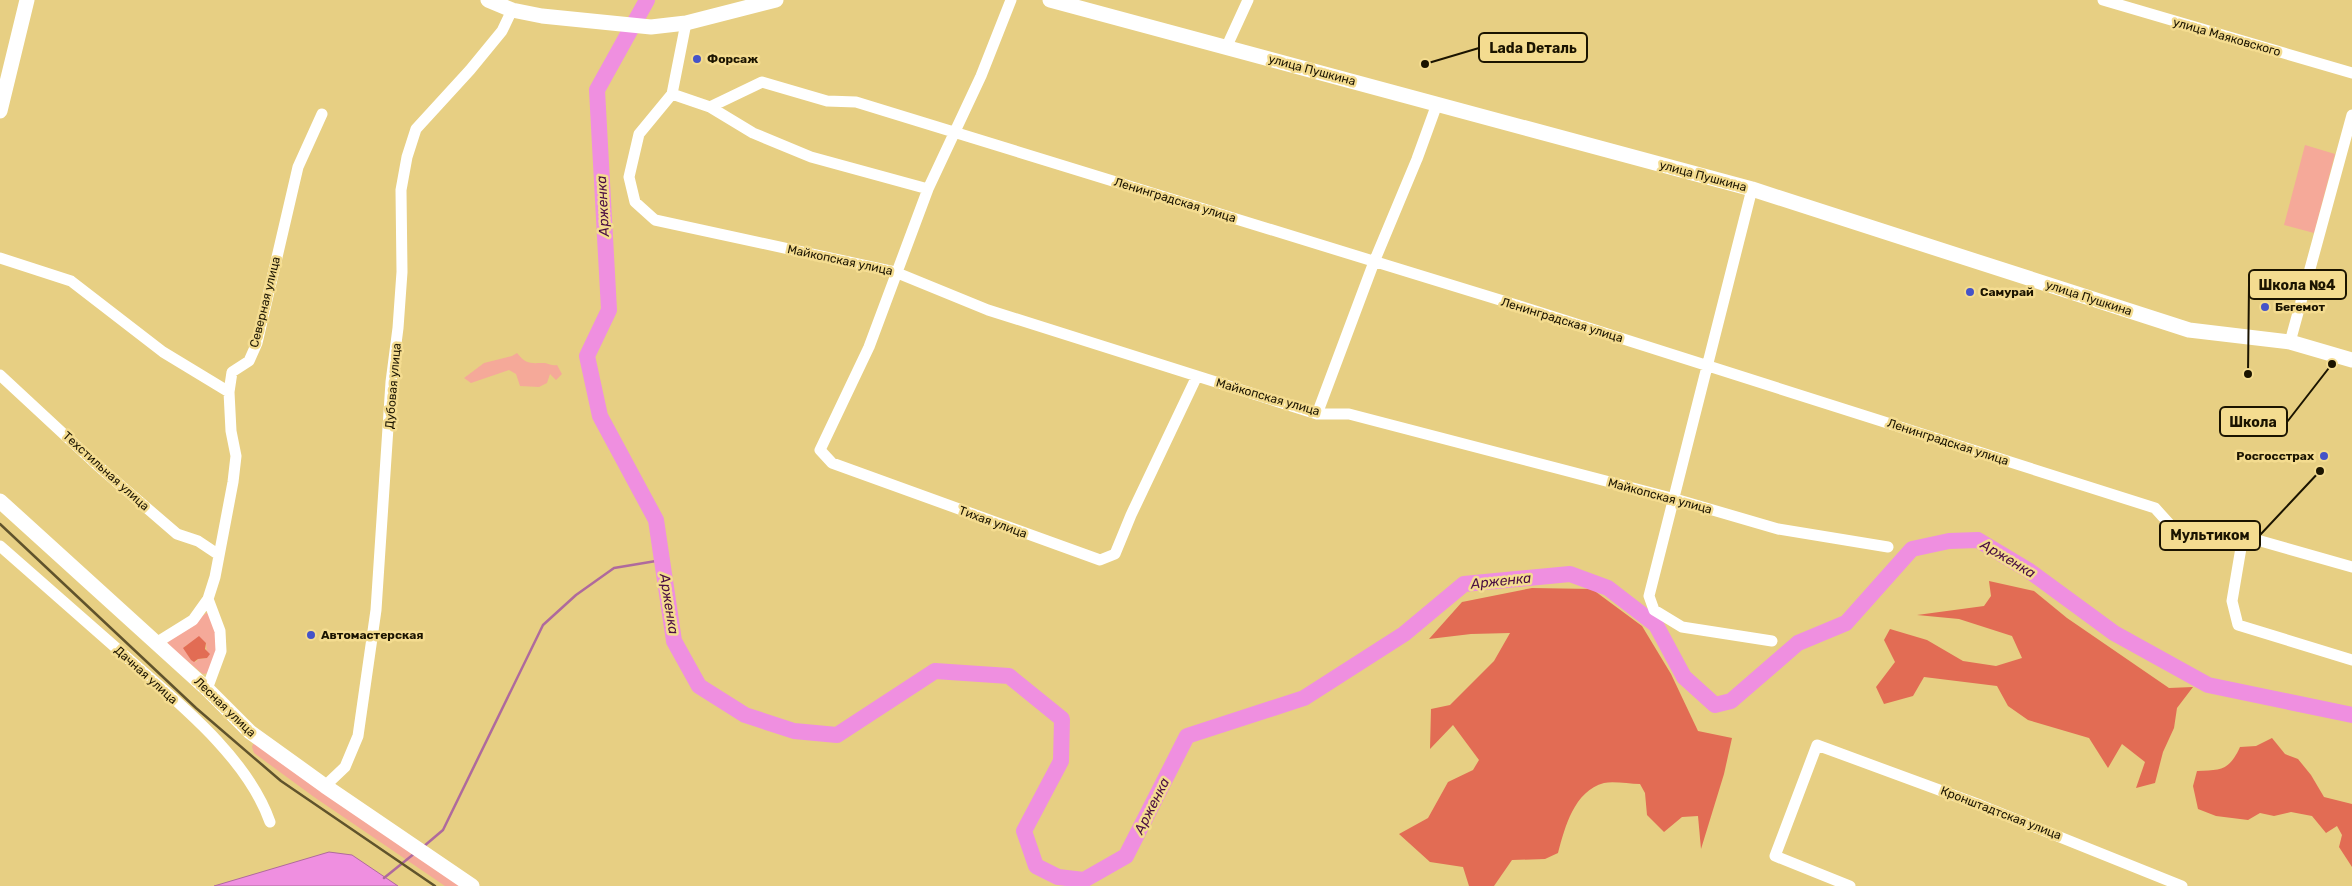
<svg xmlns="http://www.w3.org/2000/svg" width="2352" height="886" font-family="Rubik,sans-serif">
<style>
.green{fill:#f5a999;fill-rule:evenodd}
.forest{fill:#e26c54}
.water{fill:#ef8fe0;stroke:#af6a9d}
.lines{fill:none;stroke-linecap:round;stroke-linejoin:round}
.stream{stroke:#af6a9d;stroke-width:2.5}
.river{stroke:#ef8fe0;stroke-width:16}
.street{stroke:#fff;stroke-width:11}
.secondary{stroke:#fff;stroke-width:15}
.rail{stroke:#60532c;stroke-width:2.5}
.poi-dot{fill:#4553c8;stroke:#f4dc90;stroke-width:2}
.labels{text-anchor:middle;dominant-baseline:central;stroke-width:5;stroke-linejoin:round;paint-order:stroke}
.street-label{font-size:12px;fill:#1b1400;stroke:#f4dc90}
.poi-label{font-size:12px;font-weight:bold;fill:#1b1400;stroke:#f4dc90;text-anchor:start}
.water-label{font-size:14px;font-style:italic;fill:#490e43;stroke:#f4dc90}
.leader{fill:none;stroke:#1b1400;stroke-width:2}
.callout-dot{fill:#1b1400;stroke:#f4dc90;stroke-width:2}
.callout{fill:#f4dc90;stroke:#1b1400;stroke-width:2}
.callout-label{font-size:14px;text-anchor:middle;font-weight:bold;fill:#1b1400}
</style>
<rect width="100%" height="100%" fill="#e7cf83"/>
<path class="green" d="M2305,145l30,9 -21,79 -30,-8z
M517,353c10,12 13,10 28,10 5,1 7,3 12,2l5,9 -6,6 -6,-6 -3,9 -8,4 -19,-1 -4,-12 -7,-4 -38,13 -7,-5 20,-15 28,-7z
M208,612l11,30 -11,31 -5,1 -33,-27 -3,-6zM200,639l6,4 1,15 -9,1 -2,3 -7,-5 -4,-11z
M253,744h3l205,142h-16l-131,-89 -60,-44 -2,-6z"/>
<path class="forest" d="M1989,581l45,10 33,27 102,70 24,-1 -16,21 -3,20 -11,24 -8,31 -19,5 9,-26 -23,-18 -14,24 -19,-30 -61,-18 -20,-14 -11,-20 -73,-9 -11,19 -29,8 -8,-17 19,-25 -11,-22 6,-11 37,11 36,21 33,5 26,-8 -10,-22 -53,-17 -42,-4 67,-9 7,-10z
M1532,588l60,1 50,37 29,48 27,57 34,7 -8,36 -23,75 -3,-33 -16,1 -18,15 -17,-17 -2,-22 -5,-9c-11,0 -26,-3 -36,-1 -30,8 -39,44 -46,70l-13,6 -33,1 -18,26h-25l-6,-19 -33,-5 -31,-28 29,-16 20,-36 25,-12 6,-10 -26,-35 -23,24 1,-40 19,-4 44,-44 16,-28 -39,1 -42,5 33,-37z
M199,636l7,7 -1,6 5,5 -3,4 -9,1 -4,3 -3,-2 -8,-12z
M2272,738l13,16 13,5 13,16 13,22 28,7v63l-13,-20 3,-12 -5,-9 -11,7 -14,-17 -21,-4 -17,4 -14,-3 -12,7 -32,-4 -18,-7 -5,-23 4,-15c24,-1 32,0 43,-24l16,-1z"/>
<path class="water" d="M329,852l23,3 46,31h-184z"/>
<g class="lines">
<path class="stream" d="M423,847l20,-17 100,-205 33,-30 38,-27 48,-8
M384,878l31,-25"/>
<path class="river" d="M647,0l-50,90 12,220 -22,46 13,60 56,104 18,121 25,45 46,29 49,16 43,4 98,-64 74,5 53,43 -1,42 -37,70 12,35 22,11 26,3 42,-24 61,-120 117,-38 100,-64 60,-50 106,-10 38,14 48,37 28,52 31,28 16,-4 67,-58 48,-20 66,-74 37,-8 29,-1 50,30 86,63 94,52 144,30"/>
<path class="street" d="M1011,0l-30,76 -53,113 -59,158 -49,103 12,13 268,97 15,-6 16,-39 66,-139
M2103,0l249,73
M686,23l-14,71 38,13 43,26 58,24 117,32
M1226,48l22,-48
M672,94l-33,40 -10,43 6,25 20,18 240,52 93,38 329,104h32l326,85 103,30 110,18
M710,107l52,-25 65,19 29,1 673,207 626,199 18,20 13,8 20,2 37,-2 109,31
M1752,189l-103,407 5,14 28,17 90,14
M0,258l71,23 92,71 66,40
M2290,342l62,-227
M0,375l97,90 80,69 21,7 21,14
M1317,414l57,-152 43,-103 20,-55
M2243,536l-11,65 6,24 114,35
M0,546c41,36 82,72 123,108 52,46 124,102 147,168
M156,643l37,-23 15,-21
M207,689l14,-38 -1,-20 -12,-32 7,-22 18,-95 3,-26 -5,-25 -2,-39 3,-20 17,-11 8,-18 41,-176 24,-53
M325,786l20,-19 13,-31 18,-126 15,-228 7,-54 4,-56 -1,-82 6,-33 9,-28 54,-59 32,-39 10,-21
M1850,886l-75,-30 42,-111 163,60 202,81"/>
<path class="secondary" d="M488,0l24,10 30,6 109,11 35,-4 90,-23
M1050,0l702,189 437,141 101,12 62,18
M0,111l27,-111
M0,501l207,188 43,43 75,54 147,100"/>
<path class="rail" d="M0,524l196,184 85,73 154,105"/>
</g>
<g class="poi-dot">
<circle cx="697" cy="59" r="5"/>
<circle cx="1970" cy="292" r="5"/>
<circle cx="2265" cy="307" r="5"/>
<circle cx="2324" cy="456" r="5"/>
<circle cx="311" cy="635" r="5"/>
</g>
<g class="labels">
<g class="street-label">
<text transform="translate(2227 37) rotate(16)">улица Маяковского</text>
<text transform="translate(1312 70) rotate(15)">улица Пушкина</text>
<text transform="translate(1703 176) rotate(15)">улица Пушкина</text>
<text transform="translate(1175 200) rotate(17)">Ленинградская улица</text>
<text transform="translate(840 260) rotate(12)">Майкопская улица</text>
<text transform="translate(2089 298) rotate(18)">улица Пушкина</text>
<text transform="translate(265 302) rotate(-76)">Северная улица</text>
<text transform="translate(1562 320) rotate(17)">Ленинградская улица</text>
<text transform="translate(393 386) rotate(-85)">Дубовая улица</text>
<text transform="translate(1268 397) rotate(16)">Майкопская улица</text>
<text transform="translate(1948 442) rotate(18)">Ленинградская улица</text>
<text transform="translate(106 471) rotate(42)">Техстильная улица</text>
<text transform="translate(1660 496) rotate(15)">Майкопская улица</text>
<text transform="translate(993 522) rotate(20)">Тихая улица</text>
<text transform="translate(146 675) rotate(42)">Дачная улица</text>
<text transform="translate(225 707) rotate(44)">Лесная улица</text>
<text transform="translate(2001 813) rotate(21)">Кронштадтская улица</text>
</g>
<g class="poi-label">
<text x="707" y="59">Форсаж</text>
<text x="1980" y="292">Самурай</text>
<text x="2275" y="307">Бегемот</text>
<text x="2314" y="456" text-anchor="end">Росгосстрах</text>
<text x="321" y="635">Автомастерская</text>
</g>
<g class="water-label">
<text transform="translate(603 206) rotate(-93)">Арженка</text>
<text transform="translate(2008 559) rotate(31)">Арженка</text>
<text transform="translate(1501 581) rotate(-6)">Арженка</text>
<text transform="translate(669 604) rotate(81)">Арженка</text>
<text transform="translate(1152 806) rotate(-63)">Арженка</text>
</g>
</g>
<path class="leader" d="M1425 64L1479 48M2248 374L2249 285M2332 364L2287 422M2320 471L2260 535"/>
<g class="callout-dot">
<circle cx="1425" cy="64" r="5"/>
<circle cx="2248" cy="374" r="5"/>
<circle cx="2332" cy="364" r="5"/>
<circle cx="2320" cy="471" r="5"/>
</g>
<g class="callout">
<rect x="1479" y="33" width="108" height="29" rx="5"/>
<rect x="2249" y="270" width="97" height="29" rx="5"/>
<rect x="2220" y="407" width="67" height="29" rx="5"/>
<rect x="2160" y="521" width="100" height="29" rx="5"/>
</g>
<g class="callout-label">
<text x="1533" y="53">Lada Dеталь</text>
<text x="2297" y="290">Школа №4</text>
<text x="2253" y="427">Школа</text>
<text x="2210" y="540">Мультиком</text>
</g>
</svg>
